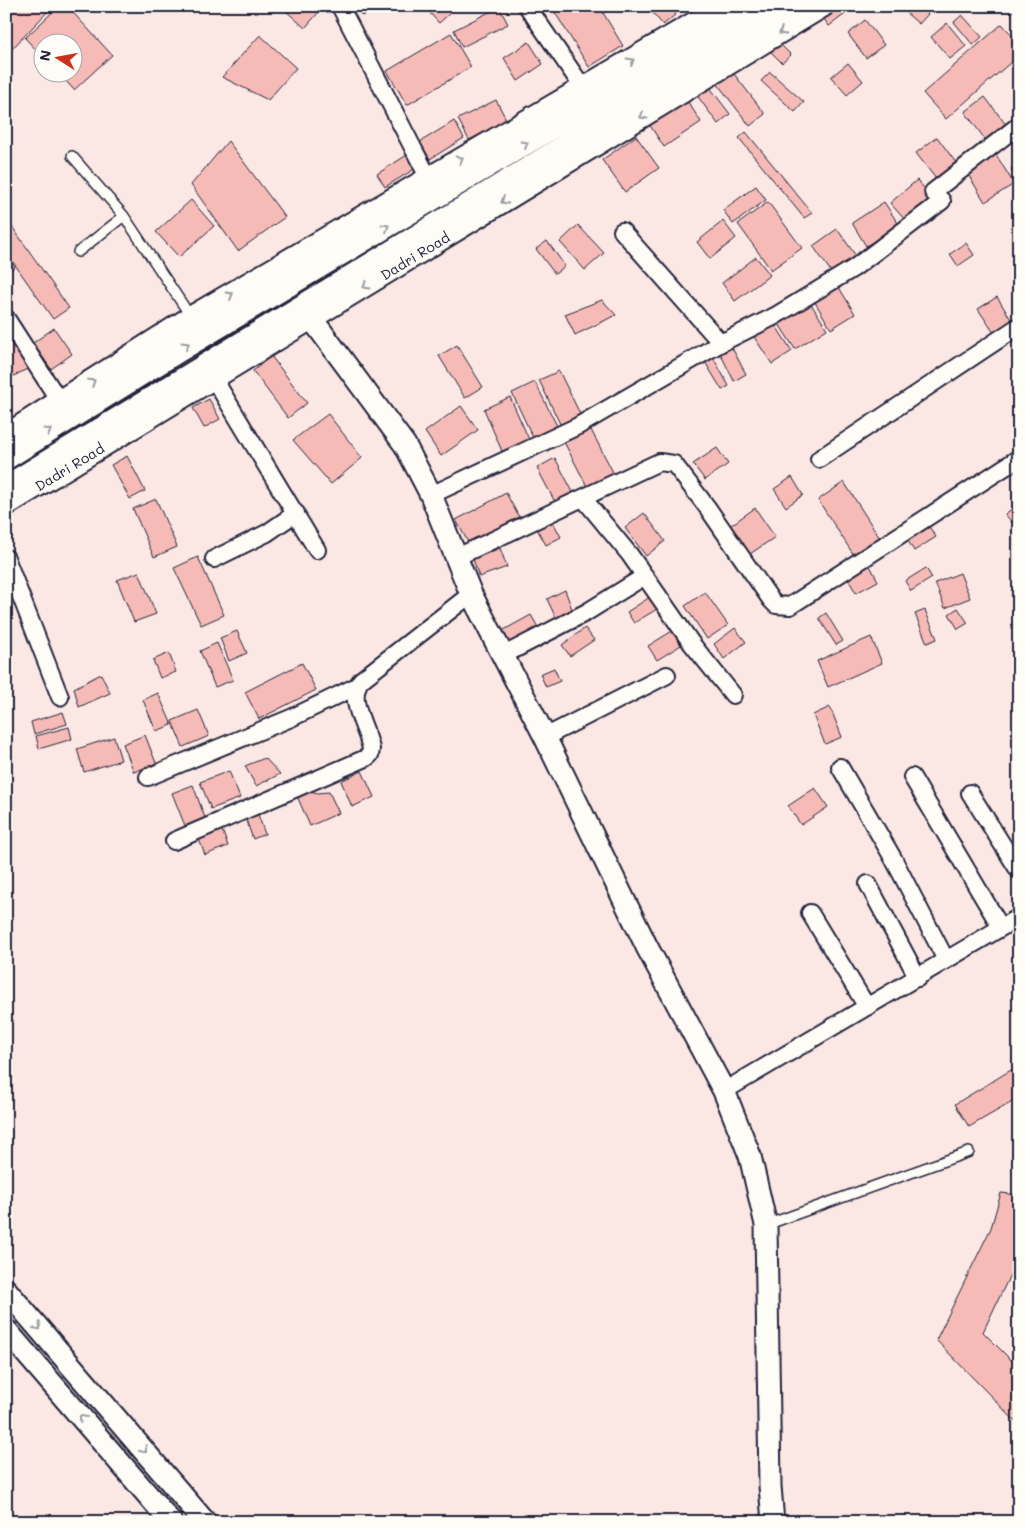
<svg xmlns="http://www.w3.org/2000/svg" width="1025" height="1528" font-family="Mali,sans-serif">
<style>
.building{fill:#f7bbb7;stroke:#22223b}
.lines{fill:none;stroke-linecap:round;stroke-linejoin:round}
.service-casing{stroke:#22223b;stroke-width:12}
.minor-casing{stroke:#22223b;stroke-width:20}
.tertiary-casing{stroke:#22223b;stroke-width:25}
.secondary-casing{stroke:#22223b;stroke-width:28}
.service{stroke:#fdfcf7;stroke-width:9}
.minor{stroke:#fdfcf7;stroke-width:16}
.tertiary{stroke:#fdfcf7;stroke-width:21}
.secondary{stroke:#fdfcf7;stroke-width:24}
.oneway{stroke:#9a9aa2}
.labels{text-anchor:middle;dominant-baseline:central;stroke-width:5;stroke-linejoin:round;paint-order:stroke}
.street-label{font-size:14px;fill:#22223b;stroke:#fdfcf7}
</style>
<rect width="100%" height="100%" fill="#fbe8e4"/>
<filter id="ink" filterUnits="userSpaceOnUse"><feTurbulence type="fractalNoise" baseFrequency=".02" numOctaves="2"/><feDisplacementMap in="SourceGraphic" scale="10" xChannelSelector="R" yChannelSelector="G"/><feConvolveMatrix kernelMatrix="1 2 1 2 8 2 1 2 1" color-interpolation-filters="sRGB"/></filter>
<g filter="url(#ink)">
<path class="building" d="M6,6h47l-47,49z
M59,6h8l45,49 -38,35 -16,-18h14v-30h-30v14l-17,-18z
M288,6h36l-19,22 -20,-18z
M355,6h13l3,4 -9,6z
M433,6h25l-19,17 -11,-12z
M561,6h38l24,40 -34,21 -35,-56z
M647,6h22l7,8 -13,11z
M833,6h11l4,6 -19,14 -8,-11z
M898,6h21l9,8 -9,10z
M499,7l9,17 -46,23 -8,-17z
M962,15l20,22 -9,8 -19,-23z
M865,20l19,25 -18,13 -18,-24z
M947,23l19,23 -16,13 -19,-22z
M1002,24l17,19v12l-73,64 -23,-26z
M451,33l20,34 -64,38 -20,-34z
M260,35l36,33 -28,32 -46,-23z
M773,37l18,18 -9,8 -17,-17z
M529,42l14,22 -25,17 -14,-23z
M848,63l15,18 -16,14 -16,-18z
M731,70l34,44 -15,12 -34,-44z
M770,72l34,30 -9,10 -34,-31z
M705,81l25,33 -12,10 -25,-34z
M985,97l22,29 -20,16 -22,-30z
M686,99l15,23 -37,25 -15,-23z
M496,100l11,21 -38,19 -11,-21z
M454,121l10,17 -34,21 -10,-17z
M746,132l66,81 -8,5 -65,-80z
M636,136l23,32 -34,24 -23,-32z
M937,137l20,27 -21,15 -20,-26z
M228,141l57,76 -47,34 -47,-66z
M995,153l19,31 -29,18 -19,-31z
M407,155l9,13 -31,19 -8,-13z
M1019,163v16l-8,-10z
M917,180l16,18 -27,23 -16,-18z
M756,186l10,14 -33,24 -10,-14z
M191,200l23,26 -35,31 -23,-25z
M768,202l34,46 -31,22 -33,-46z
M884,202l15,23 -33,21 -14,-23z
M6,218l63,90 -16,11 -47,-67z
M723,221l13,17 -26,21 -13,-17z
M578,225l26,28 -19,17 -25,-28z
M837,229l19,27 -24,17 -19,-27z
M547,241l18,25 -10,8 -19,-25z
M966,243l8,12 -16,11 -8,-12z
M6,256l9,11 -9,6z
M756,257l14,18 -35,26 -13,-18z
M837,284l18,30 -24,15 -18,-30z
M997,297l15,24 -18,12 -16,-24z
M602,300l14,15 -41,20 -10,-21z
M809,301l18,28 -32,20 -20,-31z
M772,320l20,31 -20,13 -20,-30z
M54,328l18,26 -21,15 -18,-26z
M12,332l19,35 -23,12 -2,-3v-41z
M730,344l16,30 -12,7 -15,-30z
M457,345l26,42 -18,11 -26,-42z
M710,352l19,34 -7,4 -20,-33z
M271,356l36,47 -19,15 -35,-47z
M559,371l24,49 -20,10 -24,-50z
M535,382l24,48 -24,12 -23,-49z
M510,397l21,47 -27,12 -20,-47z
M209,399l11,20 -16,9 -11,-20z
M461,406l17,24 -37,26 -16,-24z
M328,414l34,44 -31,26 -38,-44z
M589,426l26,50 -26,14 -26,-50z
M717,448l11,16 -23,16 -12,-16z
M127,456l18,35 -15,8 -19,-34z
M555,458l18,34 -18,10 -18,-34z
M792,477l11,18 -17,12 -12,-18z
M844,482l39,61 -26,17 -39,-60z
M506,493l13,24 -50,27 -13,-24z
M156,499l21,48 -23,10 -21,-48z
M1019,504v17l-5,4 -9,-11z
M755,508l20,29 -28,19 -20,-28z
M644,513l21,28 -19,15 -21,-28z
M552,520l9,17 -15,8 -9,-16z
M928,525l8,12 -22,14 -7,-12z
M500,548l7,19 -28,10 -6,-18z
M198,557l26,58 -23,10 -27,-57z
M867,560l11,21 -22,12 -12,-21z
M926,568l6,10 -21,13 -6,-10z
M139,572l17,42 -22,8 -17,-42z
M960,573l10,25 -25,10 -10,-25z
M565,590l8,22 -17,6 -9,-19z
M705,592l23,33 -21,14 -22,-33z
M650,597l7,12 -23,14 -7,-11z
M958,608l10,15 -10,6 -9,-15z
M925,610l12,29 -10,4 -12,-29z
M826,613l17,28 -7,4 -17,-27z
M531,615l8,14 -29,17 -8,-15z
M585,628l9,12 -24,16 -8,-11z
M677,628l9,14 -29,18 -9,-14z
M735,628l11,14 -22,17 -10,-15z
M237,631l10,22 -18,8 -9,-23z
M871,637l11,26 -54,24 -11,-26z
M217,643l16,37 -18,7 -15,-36z
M169,653l7,19 -16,6 -7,-18z
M302,663l14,27 -57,29 -14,-27z
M554,668l6,13 -14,6 -6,-13z
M101,674l9,19 -31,14 -5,-19z
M158,693l14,32 -16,6 -13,-31z
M830,707l12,30 -17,7 -12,-29z
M198,710l11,26 -26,11 -11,-26z
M63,712l4,12 -33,10 -3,-12z
M69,727l3,12 -33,10 -3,-13z
M145,735l11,28 -22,9 -11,-28z
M114,737l7,23 -37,12 -7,-23z
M265,758l15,16 -24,12 -11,-20z
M229,771l11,27 -29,11 -11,-27z
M362,771l12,26 -22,10 -11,-26z
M193,785l12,33 -20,8 -13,-33z
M815,788l13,19 -27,18 -13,-19z
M311,791l6,2 12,-1 10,21 -29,13 -13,-30z
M256,809l9,25 -12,5 -9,-25z
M220,825l8,21 -23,9 -8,-21z
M1016,1067l3,5v26l-50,29 -14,-23z
M1001,1193l18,2v61l-36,76 36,36v57l-83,-85 55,-112z"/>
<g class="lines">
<defs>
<path id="service" d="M72,156l52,60 67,101
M78,252l46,-36
M766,1225l203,-73"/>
<path id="minor" d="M340,6l88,171
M527,6l57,83
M622,231l99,112
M6,318l54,84
M214,379l103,171
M819,459l200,-133
M431,495l147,-69 143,-83 54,-27 79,-48 88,-67 -9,-9 86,-67
M583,498l47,57 62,89 41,51
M457,557l202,-95 15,2 33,43 64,93 5,5 14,1 229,-148
M6,558l54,139
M214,559l53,-26 29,-20
M502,656l85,-44 58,-36
M545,737l122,-62
M840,767l53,91 53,102
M148,777l143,-59 64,-31
M912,777l88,149
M970,793l49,78
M174,841l192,-83 4,-3 1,-6c-4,-22 -25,-50 -10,-69l110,-86
M868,884l50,94
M810,913l57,94
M724,1091l295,-174"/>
<g id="tertiary">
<path d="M312,319l93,126 26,50 40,99 74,143 102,210 77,144 26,65 16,69 4,261 3,36"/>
<path d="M6,435l185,-118 532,-311"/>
<path id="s1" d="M6,505l817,-499"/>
<path d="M6,1290l199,232"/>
<path d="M6,1330l165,192"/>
</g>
<path id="secondary" d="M6,457l172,-107 576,-344
M6,488l790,-482"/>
</defs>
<use href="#service" class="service-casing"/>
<use href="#minor" class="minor-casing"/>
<use href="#tertiary" class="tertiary-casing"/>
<use href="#secondary" class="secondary-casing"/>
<use href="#service" class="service"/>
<use href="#minor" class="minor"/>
<use href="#tertiary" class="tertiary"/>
<use href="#secondary" class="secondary"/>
</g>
<defs><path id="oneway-chevron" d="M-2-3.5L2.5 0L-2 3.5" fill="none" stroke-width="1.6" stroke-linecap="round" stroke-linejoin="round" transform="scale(1.25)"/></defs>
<g class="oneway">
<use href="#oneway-chevron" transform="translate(782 32) rotate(149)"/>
<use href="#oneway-chevron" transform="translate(631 61) rotate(-31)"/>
<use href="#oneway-chevron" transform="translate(643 116) rotate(149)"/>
<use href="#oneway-chevron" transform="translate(525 144) rotate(-31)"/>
<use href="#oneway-chevron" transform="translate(460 159) rotate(-30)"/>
<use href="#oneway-chevron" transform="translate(504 201) rotate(149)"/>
<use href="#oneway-chevron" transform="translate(386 227) rotate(-31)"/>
<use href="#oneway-chevron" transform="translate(366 286) rotate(149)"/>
<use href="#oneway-chevron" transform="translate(230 295) rotate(-31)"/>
<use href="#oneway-chevron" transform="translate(186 345) rotate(-31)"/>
<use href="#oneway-chevron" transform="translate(92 382) rotate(-33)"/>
<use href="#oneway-chevron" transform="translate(48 431) rotate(-32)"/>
<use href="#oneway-chevron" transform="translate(38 1327) rotate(49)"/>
<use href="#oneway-chevron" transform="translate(82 1418) rotate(-131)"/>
<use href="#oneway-chevron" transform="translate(144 1450) rotate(49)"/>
</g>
</g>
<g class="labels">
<g class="street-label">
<text stroke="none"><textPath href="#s1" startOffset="479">Dadri Road</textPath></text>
<text stroke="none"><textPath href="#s1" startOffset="74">Dadri Road</textPath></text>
</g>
</g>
<rect width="1025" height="1528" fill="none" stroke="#fdfcf7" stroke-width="25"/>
<rect x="12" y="12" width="1000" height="1503" fill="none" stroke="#22223b" stroke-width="2" filter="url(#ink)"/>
<g transform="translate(58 58) rotate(281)"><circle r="24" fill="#fdfcf7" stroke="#a5a5ac"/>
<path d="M0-4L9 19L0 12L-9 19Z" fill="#c8321e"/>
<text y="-8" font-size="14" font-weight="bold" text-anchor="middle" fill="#22223b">N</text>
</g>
</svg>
